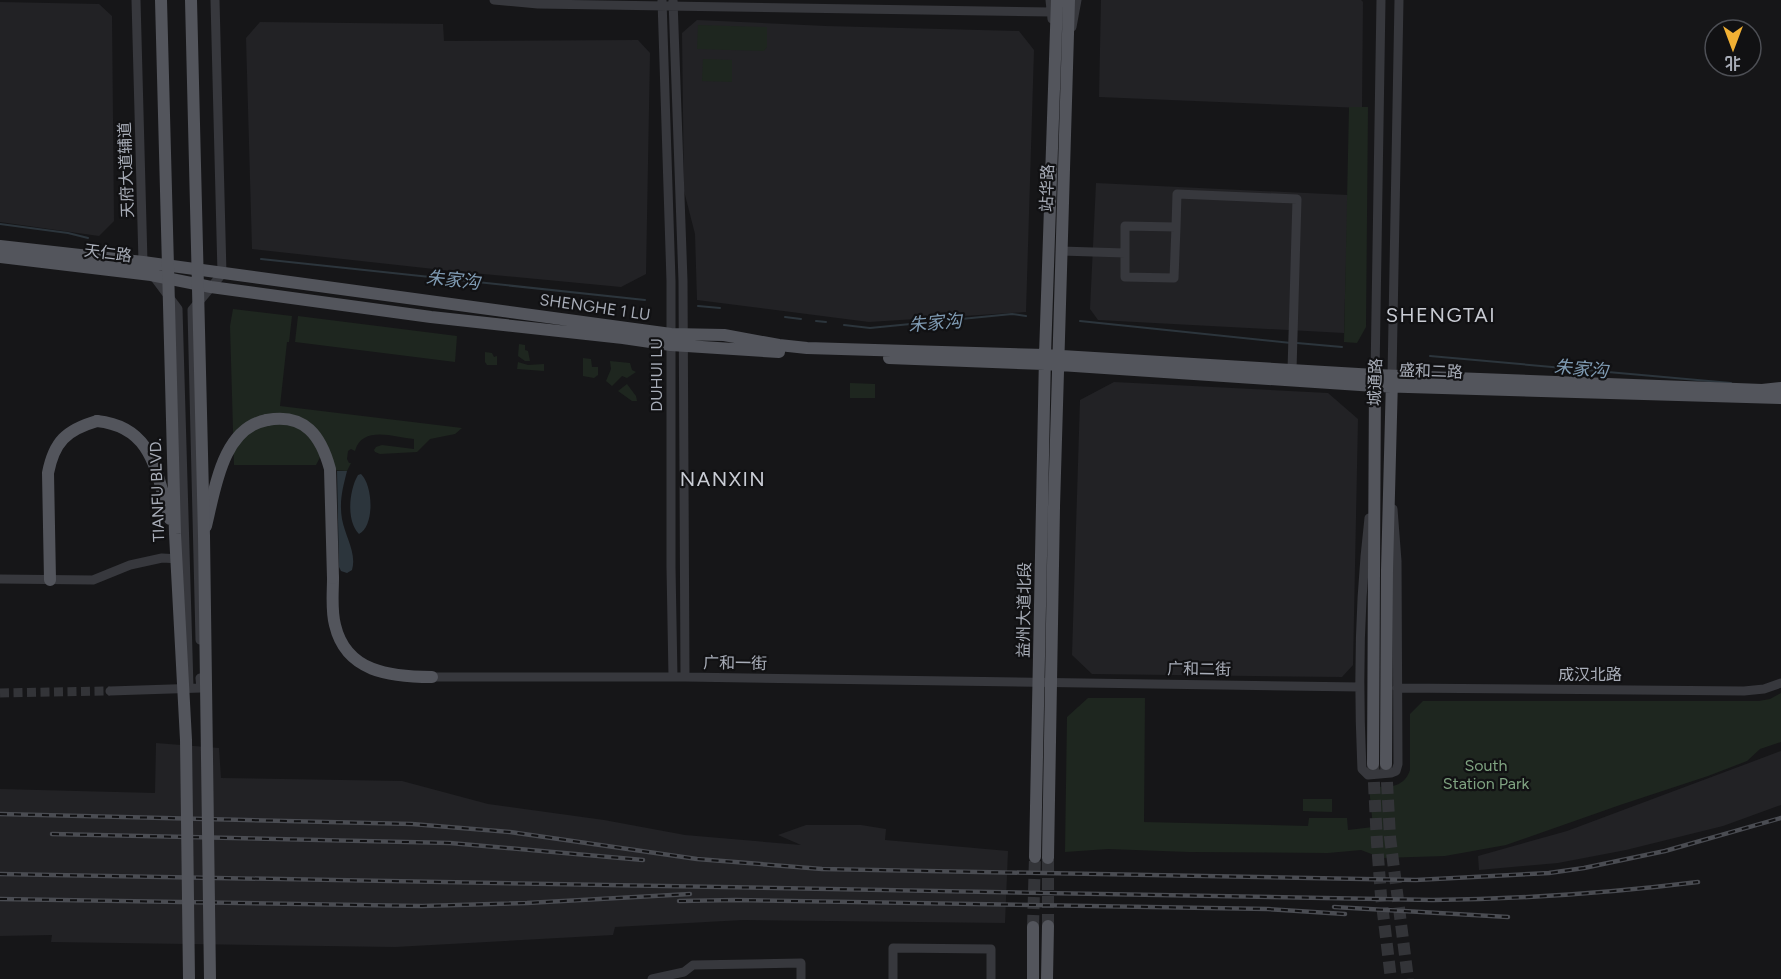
<svg xmlns="http://www.w3.org/2000/svg" width="1781" height="979" font-family="Figtree,'Noto Sans SC',sans-serif">
<style>
.built{fill:#222225}
.green{fill:#1e261f}
.water{fill:#2c353c}
.lines{fill:none;stroke-linecap:round;stroke-linejoin:round}
.stream{stroke:#2c353c;stroke-width:2}
.minor-tunnel{stroke:#333438;stroke-width:9;stroke-dasharray:9 4.5;stroke-linecap:butt}
.major-tunnel{stroke:#333438;stroke-width:12;stroke-dasharray:12 6;stroke-linecap:butt}
.minor{stroke:#37383d;stroke-width:9}
.major{stroke:#53555c;stroke-width:12}
.rail-casing{stroke:#4a4c52;stroke-width:4.5}
.rail{stroke:#111113;stroke-width:2;stroke-dasharray:7;stroke-linecap:butt}
.major-bridge{stroke:#53555c;stroke-width:12}
.labels{text-anchor:middle;dominant-baseline:central;stroke-width:4.5;stroke-linejoin:round;paint-order:stroke}
.street-label{font-size:16px;fill:#a8adb8;stroke:#111113}
.park-label{font-size:16px;fill:#7fa381;stroke:#111113}
.water-label{font-size:18px;font-style:italic;fill:#7f9bb3;stroke:#111113}
.quarter-label{font-size:20px;letter-spacing:1.5px;fill:#c9ccd4;stroke:#111113}
</style>
<rect width="100%" height="100%" fill="#161618"/>
<path class="built" d="M1101,0h260l2,2 -1,106 -263,-11z
M0,2l99,2 13,12 2,205 -15,15 -99,-14z
M697,20l129,6 193,5 15,19 -8,262 -157,10 -172,-22 -2,-66 -11,-43 -2,-158z
M260,22l183,2 1,17 194,-1 12,13 -4,221 -25,13 -169,-16 -200,-22 -6,-211z
M1096,183l252,12 -4,138 -246,-13 -8,-11z
M1114,382l214,11 30,26 -5,246 -11,12 -250,-3 -20,-19 8,-255z
M156,743l63,5 2,30 181,3 86,23 116,16 81,15 116,10 -23,-10 28,-10h55l25,4 -1,11 123,11 -3,72 -262,-3 -128,7 -2,8 -218,12 -344,-5 1,-7 -52,1v-147l155,4z
M1781,751v54l-58,21 -97,24 -68,13 -79,7 -1,-14 89,-25z"/>
<path class="green" d="M698,25l69,2v20l-3,4 -67,-2z
M703,59l29,1v22l-30,-1z
M1349,107h19l-2,220 -9,16 -13,-1z
M233,309l59,7 -3,26h-2l-7,64 182,22 -7,6 -25,5 -13,13 -37,2 -5,-2 -1,-2 2,-3 6,-2 32,4v-10c-20,-2 -52,-14 -59,12l-4,-2 -3,2 -1,8 2,4h2l-4,8 -13,-1 -9,-22 -9,17h-82l-4,-139z
M298,316l159,20 -2,26 -160,-20z
M519,344l6,1v5l3,1 2,10h-5l-7,-5z
M485,352l7,1 2,4 3,-1v9h-10l-2,-3z
M583,358l8,1 1,8h6v8l-4,3 -11,-2z
M610,361l20,2 2,7 4,2 -9,6 -5,-2 -10,10 -6,-5 5,-12z
M518,362l10,3 16,-1v7l-27,-2z
M850,383l25,1v14h-25z
M627,384l9,12 1,5h-5l-14,-10z
M1781,693v49l-21,7 -13,12 -39,15 -88,29 -114,40 -61,11 -63,2 -21,-8 -33,3 -139,-1 -81,-3 -43,3 2,-135 21,-19h57l-1,124 164,4 1,-8h38l1,12 25,-3 -4,-40c18,-1 34,3 41,-17v-56l13,-13h336l11,-2z
M1303,799h29v13l-29,-1z"/>
<path class="water" d="M337,471h10c-4,16 -8,30 -5,48 3,17 15,34 10,51l-5,3 -6,-2 -2,-4z
M361,474c12,11 14,52 -2,60 -13,-13 -10,-44 -1,-59z"/>
<g class="lines">
<path class="stream" d="M0,224l68,9 20,5
M261,259l384,41
M698,306l22,2
M785,317l16,2
M816,321l10,1
M1080,321l211,22
M844,325l26,3 142,-14 14,2
M1297,343l45,4
M1430,356l301,27"/>
<path class="minor-tunnel" d="M0,693l110,-2"/>
<path class="major-tunnel" d="M1373,764l4,79 4,53 10,83
M1386,764l4,73 18,142
M1048,926v-68
M1033,927l2,-70"/>
<path class="minor" d="M136,0l7,262 35,47 11,379
M494,0l44,4 513,8
M662,0l9,281v286l2,110
M673,0l10,281 2,396
M1050,0l2,19
M1072,27l5,-27
M1061,251l64,2v24l49,1 2,-51
M1125,253v-27l51,1 1,-33 120,5 -5,171
M1375,375l6,-375
M1392,376l7,-376
M1369,518c-10,83 -11,168 -7,251l6,6 23,-2 5,-2 2,-7 -1,-203 -4,-52
M0,579l93,1 37,-15 32,-7 18,1
M200,640l-8,-330 30,-36 -7,-274
M432,677h253l675,10
M1397,688l347,3 20,-2 17,-6
M110,691l91,-3 -1,-10
M652,979l32,-7 9,-7 108,-2v16
M893,979v-31l98,1v30"/>
<path class="major" d="M0,246l143,16 528,72 53,1 55,10 28,3 238,7 330,20 387,15 19,-2
M0,257l151,18 60,12 220,30 192,21 48,7 108,7
M889,358l156,6 330,22 406,12
M206,526c9,-36 16,-98 61,-106
M333,578c0,15 -2,32 2,47 11,47 55,52 97,52
M50,580l-2,-107c6,-31 18,-43 49,-52
M1373,764l2,-385
M1386,764l1,-194 5,-191
M1035,857l10,-502 12,-355
M1048,858l6,-351 15,-507
M1033,979v-52
M1047,979l1,-53"/>
<defs>
<path id="rail" d="M0,814l412,10 98,8 187,27 125,10 594,11 133,-7 35,-5 81,-17 116,-33
M52,834l398,9 193,17
M0,874l1433,26c89,-1 177,-7 265,-18
M0,899l422,7 105,-3 163,-9
M679,901l57,-1 532,9 77,5
M1334,907l174,10"/>
</defs>
<use href="#rail" class="rail-casing"/>
<use href="#rail" class="rail"/>
<path class="major-bridge" d="M161,0l14,534 11,206 3,239
M191,0l13,536 6,443
M267,420c38,-7 54,16 63,49l3,109
M97,421c57,6 59,52 73,98"/>
</g>
<g class="labels">
<g class="street-label">
<text transform="translate(126 170) rotate(-92)">天府大道辅道</text>
<text transform="translate(1047 188) rotate(-88)">站华路</text>
<text transform="translate(108 253) rotate(7)">天仁路</text>
<text transform="translate(595 307) rotate(8)">SHENGHE 1 LU</text>
<text transform="translate(1431 371) rotate(2)">盛和二路</text>
<text transform="translate(656 375) rotate(-90)">DUHUI LU</text>
<text transform="translate(1375 382) rotate(-88)">城通路</text>
<text transform="translate(157 490) rotate(-92)">TIANFU BLVD.</text>
<text transform="translate(1024 610) rotate(-89)">益州大道北段</text>
<text transform="translate(735 663) rotate(1)">广和一街</text>
<text transform="translate(1199 669) rotate(1)">广和二街</text>
<text x="1590" y="674">成汉北路</text>
</g>
<g class="park-label">
<text x="1486" y="765">South<tspan x="1486" dy="18">Station Park</tspan></text>
</g>
<g class="water-label">
<text transform="translate(453 280) rotate(6)">朱家沟</text>
<text transform="translate(935 323) rotate(-5)">朱家沟</text>
<text transform="translate(1581 369) rotate(5)">朱家沟</text>
</g>
<g class="quarter-label">
<text x="1441" y="315">SHENGTAI</text>
<text x="723" y="479">NANXIN</text>
</g>
</g>
<g transform="translate(1733 48) rotate(180)"><circle r="28" fill="#111113" stroke="#4d4f55" stroke-width="1.5"/>
<path d="M0-4.5L10 22L0 15L-10 22Z" fill="#f2b134"/>
<text y="-9" font-size="16" font-weight="bold" text-anchor="middle" fill="#a8adb8">北</text>
</g>
</svg>
